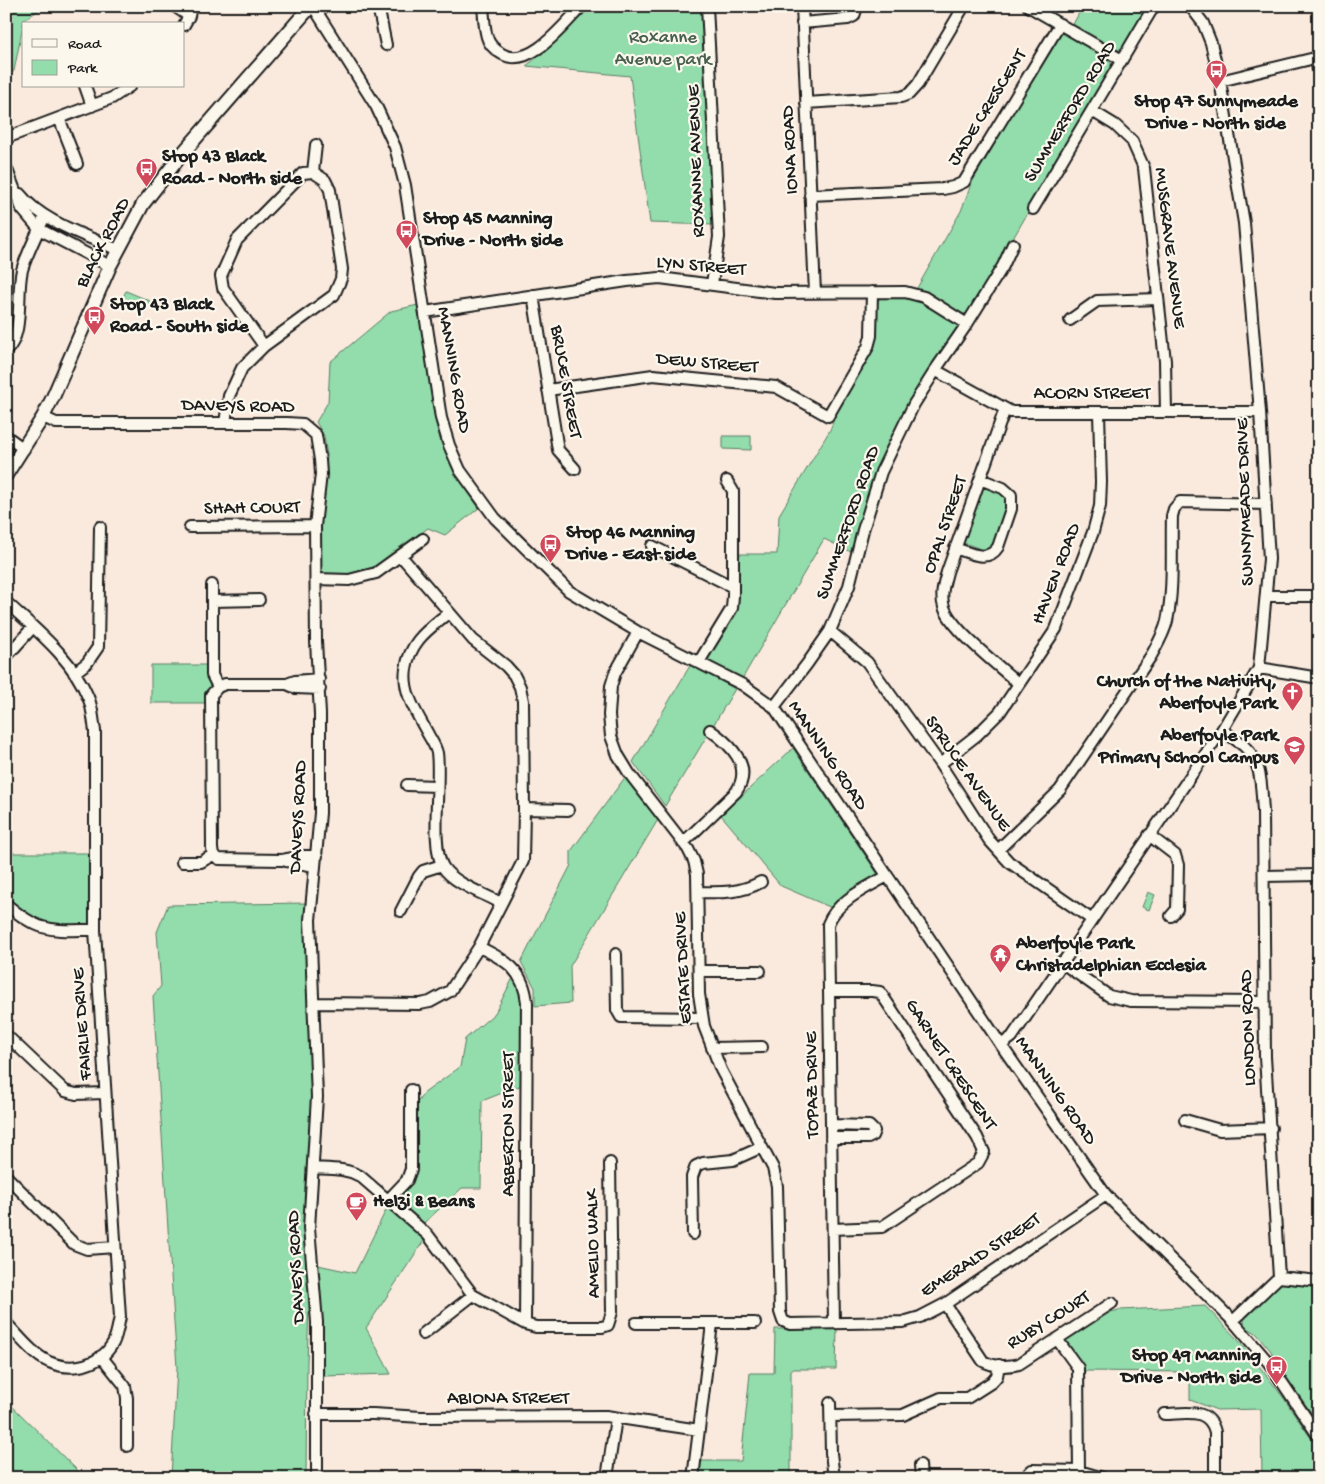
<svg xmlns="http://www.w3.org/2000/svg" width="1325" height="1484" font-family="'Gochi Hand',sans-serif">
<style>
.green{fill:#93dcab;stroke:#587c64}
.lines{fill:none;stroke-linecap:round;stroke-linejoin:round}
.minor-casing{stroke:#1c1c1c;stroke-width:14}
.major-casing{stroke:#1c1c1c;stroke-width:16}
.minor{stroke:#fbf7ec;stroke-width:10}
.major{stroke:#fbf7ec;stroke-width:12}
.labels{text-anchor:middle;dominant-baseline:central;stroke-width:4.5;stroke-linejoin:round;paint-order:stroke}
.park-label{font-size:19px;fill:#465f4e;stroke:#fbf7ec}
.poi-label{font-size:19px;font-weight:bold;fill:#1c1c1c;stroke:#fbf7ec;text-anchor:start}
.street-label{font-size:19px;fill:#1c1c1c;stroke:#fbf7ec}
</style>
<rect width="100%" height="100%" fill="#faeade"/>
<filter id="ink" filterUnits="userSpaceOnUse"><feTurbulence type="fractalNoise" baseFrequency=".02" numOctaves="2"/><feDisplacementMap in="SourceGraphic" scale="10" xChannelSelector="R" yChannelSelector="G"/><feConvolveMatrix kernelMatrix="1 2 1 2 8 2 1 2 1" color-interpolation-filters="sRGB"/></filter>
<g filter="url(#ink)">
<path class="green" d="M6,6h39l-21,14 -10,51 -8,5z
M589,6h114l11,219 -64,-2 -20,-147 -104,-10 14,-11z
M1083,6h65l-25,42 -10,3 -41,-25z
M1063,33h5l42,27 2,7 -142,246 -7,1 -46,-26 44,-77 11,-29 85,-144z
M126,291l24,10 -5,11 -24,-11z
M884,296h19l19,4 35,20 2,8 -49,73 -32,68 -27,83 -27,-13 -82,140 -35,-19 28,-50 4,-12v-44h38l2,-39 51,-85 6,-16 38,-70 4,-44z
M418,305l17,114 6,24 16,33 22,32 -34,27 -17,-7 -59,43 -18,3 -30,1 -1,-54 7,-65 -3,-20 -8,-14 12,-20 2,-40 61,-51z
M723,436h28v14l-28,-1z
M982,485l20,7 4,4 2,8 -14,40 -5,6h-5l-23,-8z
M691,664l44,25 -70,117 -32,-44z
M151,665h59v38h-59z
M793,748l86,128 -47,32 -51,-22 -60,-71z
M626,776l33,42 -89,148 1,37 -36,3v-18l-14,-26 50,-97v-14z
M6,853h89v77h-43l-46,-26z
M1148,892l7,3 -6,15 -7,-3z
M308,903l9,189 -10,271 -1,115h-135l6,-110 -24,-372 8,-10 -4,-54 11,-27z
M514,976l9,15 -1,94 -40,16 -1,87h-19l-38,35 -23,-20c1,-13 11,-21 15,-33l1,-67 6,-9 37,-27 5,-28 30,-26z
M388,1206l37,33 -59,89 25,46 -67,2 -6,-111 37,8z
M1283,1282l36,4v137l-42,-57 -6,-15 -15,-18 -12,-7v-9l31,-33z
M1205,1306l37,38 41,53 36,53v28h-57l-1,-69 -44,1 -27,-10v-28l-107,-1 -2,-7 -17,-25 41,-26 15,-3z
M775,1329h62l-1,40h-45v109h-92l2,-17h40l9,-88h24z
M6,1400l79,78h-79z"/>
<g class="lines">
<defs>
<path id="minor" d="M174,6l15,10
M313,6l63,100 19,41 10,38 36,233 8,27 11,25 35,48 74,73 69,41 105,53 31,22 227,338 105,150 127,126 36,42 50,74
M378,6l8,39
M483,6c1,10 1,21 4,31 2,8 8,13 15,17 28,16 62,-30 80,-48
M707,6l12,231 -7,47
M802,6l13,287
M1028,6l94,54
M802,23l46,-4 6,-3 2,-6 -2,-4
M184,25l5,-9 2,-10
M1315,58l4,14
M1220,81l99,-24
M85,86l7,20
M806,103l95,-6 8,-3 9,-10 46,-78
M1092,111l23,14 17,16 12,27 21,193 1,51
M59,118l18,46
M6,138l106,-40 18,-12
M6,167l16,42 17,20 71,37
M313,172l3,-27
M20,194c22,28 66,41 98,56
M810,195l133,-6 10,-2 11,-5 96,-158
M1033,209l121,-203
M533,295l25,155 17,19
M425,312l202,-31 33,-3 115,15 130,-1 19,5 43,27
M1070,320l27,-19 61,-2
M6,351c19,-17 10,-57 16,-81 6,-19 15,-36 23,-54
M935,370l76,42h249
M548,390l105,-15 123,12 52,29 40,-69 3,-11 1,-44
M1005,409l-58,163c-3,12 -7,23 -3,35 7,22 56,60 75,77
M43,417l13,6h231l16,1 13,11 4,25 1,14 -6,52 1,115 4,73v99l-10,107 7,177 -8,131 8,94v156
M225,423l4,-27 13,-28 22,-22 70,-51 7,-16 1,-10 -12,-79 -5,-10 -12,-8 -10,1 -66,67 -16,36 2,12 41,58
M6,436l18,13
M190,527l125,-1
M652,546l81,41
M955,548c15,5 33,15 43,-1l13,-38v-14l-8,-7 -23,-9
M316,579l33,1 27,-7 47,-34
M212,585v90l6,12
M1267,596h52
M212,601l47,-1
M6,602c30,28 66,56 82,95 5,11 5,23 7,34v199l25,387c-2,9 -3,18 -7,26 -13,23 -41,29 -64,19 -17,-8 -30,-26 -43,-39
M448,613c-20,17 -38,28 -42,56 -4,24 12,46 23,67 3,5 7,12 8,17 4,28 -7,92 6,114 10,16 41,27 58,36
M830,631l37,31 73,102 49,76 20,22 82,57
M638,632l-23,41 -4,13 -2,29 2,21 7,19 11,18 59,76 6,12 3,13 2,120 5,32 17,44 52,98 4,18 3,126 3,9 7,3 113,-2 17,-5 25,-13 161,-109
M6,657l27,-30
M699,662l33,-54 1,-12v-105l-6,-10
M1259,668l60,10
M74,673l13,-10 11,-16 2,-120
M287,684l9,4 24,1
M774,707l33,-43 23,-33 19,-45 14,-56 18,-58 33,-68 24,-38 29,-42 36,-58 10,-22
M1222,730c7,5 15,10 22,16 19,17 17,42 19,65l2,246 14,220 -46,44
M940,764l37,-29 23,-23 56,-83 37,-97 7,-26 1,-24 -2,-69
M407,785l30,1
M524,809l44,1
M1149,835l26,20 3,10 -1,44 -6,7
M683,843l53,-51c18,-26 -6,-48 -26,-62
M998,850l62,-60 91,-134c6,-11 13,-22 16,-35 7,-32 4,-72 5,-105l2,-7 6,-7 86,2
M317,856h-13l-22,4 -63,-1 -6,-4 -1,-6 -1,-154 7,-8 7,-3h62l8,-3 24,-2
M286,861l29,5
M182,862h19l12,-7
M1264,876l55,-1
M698,892c22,1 43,1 63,-10
M6,904c35,30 45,26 89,26
M401,911l18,-35 4,-5 19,-6
M479,947c27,13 45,23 48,56l-2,321
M616,954l1,56 4,7 81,1
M1061,962l48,34 22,5 133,1
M699,971h61
M829,991h43l8,1 97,145 7,15 -6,11 -96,64 -49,2
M314,1003l106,1 10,-2 20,-11 29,-44 44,-86 1,-52 -1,-108 -3,-14 -6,-12 -8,-9 -33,-26 -72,-84
M6,1035l59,56 11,3 29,-1
M1001,1045l11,-8 210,-307 37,-62 10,-109 -9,-147 -16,-189 -24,-142 -9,-38 -8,-20 -13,-17
M712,1048l50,-1
M1185,1120l35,10 51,-2
M831,1125l38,1 5,5 -2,5 -4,2h-37
M313,1168c17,1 32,0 47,8l68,59 45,60 52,29 11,3h66l6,-2 4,-13 -2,-149
M6,1176l68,68 13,5 28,-2
M388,1200l19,-20 4,-11v-79
M693,1234l-1,-57 4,-11 7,-3 30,-3 29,-13
M1279,1277l40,4
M945,1304l38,57c10,6 25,6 36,3l93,-61
M636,1323h119
M834,1323l-6,-399c9,-24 39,-36 59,-48
M423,1334l50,-39
M1057,1339l21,29 1,103
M101,1356l24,30 2,12v48
M830,1403l1,50 3,25
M316,1414h57l48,3 185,-1 93,14
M1164,1414c20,0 45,-8 51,18v46
M831,1416l72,-1 38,-17h26l25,-16 5,-6 2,-11
M920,1465l1,13
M607,1478l9,-60
M693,1478l19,-154
M1027,1478l1,-4 4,-4 47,1 24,7"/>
<path id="major" d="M6,475l37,-58 10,-20 57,-131 33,-62 39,-50 129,-148"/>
</defs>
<use href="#minor" class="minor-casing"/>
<use href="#major" class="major-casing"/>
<use href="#minor" class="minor"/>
<use href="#major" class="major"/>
</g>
</g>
<defs>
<symbol id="bus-pin" viewBox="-11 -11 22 30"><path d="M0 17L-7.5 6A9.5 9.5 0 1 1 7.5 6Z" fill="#d1495b" stroke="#fbf7ec"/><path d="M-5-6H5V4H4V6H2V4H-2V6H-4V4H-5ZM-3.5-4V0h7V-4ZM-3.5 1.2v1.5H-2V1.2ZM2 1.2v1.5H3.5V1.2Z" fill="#fff"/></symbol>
<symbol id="church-pin" viewBox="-11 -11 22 30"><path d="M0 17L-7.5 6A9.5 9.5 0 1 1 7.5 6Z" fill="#d1495b" stroke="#fbf7ec"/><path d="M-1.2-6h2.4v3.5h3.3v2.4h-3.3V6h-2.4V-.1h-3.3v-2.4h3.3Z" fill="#fff"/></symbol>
<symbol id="school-pin" viewBox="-11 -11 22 30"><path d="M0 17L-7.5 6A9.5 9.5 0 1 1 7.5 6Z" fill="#d1495b" stroke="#fbf7ec"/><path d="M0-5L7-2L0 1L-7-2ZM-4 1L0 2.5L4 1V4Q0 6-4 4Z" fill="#fff"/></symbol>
<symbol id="temple-pin" viewBox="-11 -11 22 30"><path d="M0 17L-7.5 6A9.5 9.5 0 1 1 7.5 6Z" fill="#d1495b" stroke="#fbf7ec"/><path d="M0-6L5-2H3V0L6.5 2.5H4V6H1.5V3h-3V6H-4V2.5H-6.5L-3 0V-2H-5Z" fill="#fff"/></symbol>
<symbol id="cafe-pin" viewBox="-11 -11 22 30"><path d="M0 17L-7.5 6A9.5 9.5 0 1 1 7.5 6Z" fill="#d1495b" stroke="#fbf7ec"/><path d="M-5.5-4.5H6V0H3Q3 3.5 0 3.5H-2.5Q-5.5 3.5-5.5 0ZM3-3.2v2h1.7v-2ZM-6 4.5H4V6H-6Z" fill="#fff"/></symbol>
</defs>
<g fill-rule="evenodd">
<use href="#bus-pin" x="1204" y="58" width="25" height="34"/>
<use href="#bus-pin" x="134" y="156" width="25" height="34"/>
<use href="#bus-pin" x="394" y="218" width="25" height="34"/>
<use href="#bus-pin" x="82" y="304" width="25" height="34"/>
<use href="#bus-pin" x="538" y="532" width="25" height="34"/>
<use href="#church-pin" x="1280" y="680" width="25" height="34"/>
<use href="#school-pin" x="1282" y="734" width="25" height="34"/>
<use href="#temple-pin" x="988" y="942" width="25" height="34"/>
<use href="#cafe-pin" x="344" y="1190" width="25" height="34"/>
<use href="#bus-pin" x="1264" y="1354" width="25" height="34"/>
</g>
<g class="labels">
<g class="park-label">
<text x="663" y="38">Roxanne<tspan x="663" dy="22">Avenue park</tspan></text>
</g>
<g class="poi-label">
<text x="1216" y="102" text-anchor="middle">Stop 47 Sunnymeade<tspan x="1216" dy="22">Drive - North side</tspan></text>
<text x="162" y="157">Stop 43 Black<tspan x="162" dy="22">Road - North side</tspan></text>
<text x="423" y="219">Stop 45 Manning<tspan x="423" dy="22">Drive - North side</tspan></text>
<text x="110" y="305">Stop 43 Black<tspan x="110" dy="22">Road - South side</tspan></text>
<text x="566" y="533">Stop 46 Manning<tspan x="566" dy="22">Drive - East side</tspan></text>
<text x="1277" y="682" text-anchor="end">Church of the Nativity,<tspan x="1277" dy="22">Aberfoyle Park</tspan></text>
<text x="1278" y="736" text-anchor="end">Aberfoyle Park<tspan x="1278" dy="22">Primary School Campus</tspan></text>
<text x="1016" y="944">Aberfoyle Park<tspan x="1016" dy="22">Christadelphian Ecclesia</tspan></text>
<text x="373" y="1202">Helzi &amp; Beans</text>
<text x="1261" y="1356" text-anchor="end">Stop 49 Manning<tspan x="1261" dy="22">Drive - North side</tspan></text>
</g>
<g class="street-label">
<text transform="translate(988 108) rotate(-58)">JADE CRESCENT</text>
<text transform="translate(1071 112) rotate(-59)">SUMMERFORD ROAD</text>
<text transform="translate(791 150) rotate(-93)">IONA ROAD</text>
<text transform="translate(697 161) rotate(-92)">ROXANNE AVENUE</text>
<text transform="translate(104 243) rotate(-63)">BLACK ROAD</text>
<text transform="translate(1169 248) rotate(83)">MUSGRAVE AVENUE</text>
<text transform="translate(701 267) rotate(5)">LYN STREET</text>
<text transform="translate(707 364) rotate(5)">DEW STREET</text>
<text transform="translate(453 370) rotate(80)">MANNING ROAD</text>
<text transform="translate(565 382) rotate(80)">BRUCE STREET</text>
<text x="1092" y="394">ACORN STREET</text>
<text transform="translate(238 407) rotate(1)">DAVEYS ROAD</text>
<text transform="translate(1246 502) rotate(-92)">SUNNYMEADE DRIVE</text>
<text transform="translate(252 509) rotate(-1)">SHAH COURT</text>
<text transform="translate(849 523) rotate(-71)">SUMMERFORD ROAD</text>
<text transform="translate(946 525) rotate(-71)">OPAL STREET</text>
<text transform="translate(1057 574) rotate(-69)">HAVEN ROAD</text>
<text transform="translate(827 756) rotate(56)">MANNING ROAD</text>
<text transform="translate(967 774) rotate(55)">SPRUCE AVENUE</text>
<text transform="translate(299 817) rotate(-87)">DAVEYS ROAD</text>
<text transform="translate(684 968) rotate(-93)">ESTATE DRIVE</text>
<text transform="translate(83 1024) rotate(-94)">FAIRLIE DRIVE</text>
<text transform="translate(1249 1028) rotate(-92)">LONDON ROAD</text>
<text transform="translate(950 1065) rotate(57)">GARNET CRESCENT</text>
<text transform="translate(813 1085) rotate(-91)">TOPAZ DRIVE</text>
<text transform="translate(1055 1091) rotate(55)">MANNING ROAD</text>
<text transform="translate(509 1124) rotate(-90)">ABBERTON STREET</text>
<text transform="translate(594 1244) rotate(-91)">AMELIO WALK</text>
<text transform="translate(981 1256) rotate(-33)">EMERALD STREET</text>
<text transform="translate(297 1267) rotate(-93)">DAVEYS ROAD</text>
<text transform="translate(1049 1321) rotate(-32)">RUBY COURT</text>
<text x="508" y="1399">ABIONA STREET</text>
</g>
</g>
<rect width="1325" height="1484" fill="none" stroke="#fbf7ec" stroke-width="25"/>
<rect x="12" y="12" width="1300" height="1459" fill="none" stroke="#1c1c1c" stroke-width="2" filter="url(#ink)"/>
<rect x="22" y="22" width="162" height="65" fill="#fbf7ec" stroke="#a29f99"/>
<rect x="32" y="39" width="25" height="8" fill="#fbf7ec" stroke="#a29f99"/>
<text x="68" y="48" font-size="15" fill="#1c1c1c">Road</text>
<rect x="32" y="60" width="25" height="15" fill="#93dcab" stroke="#a29f99"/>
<text x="68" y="72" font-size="15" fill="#1c1c1c">Park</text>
</svg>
